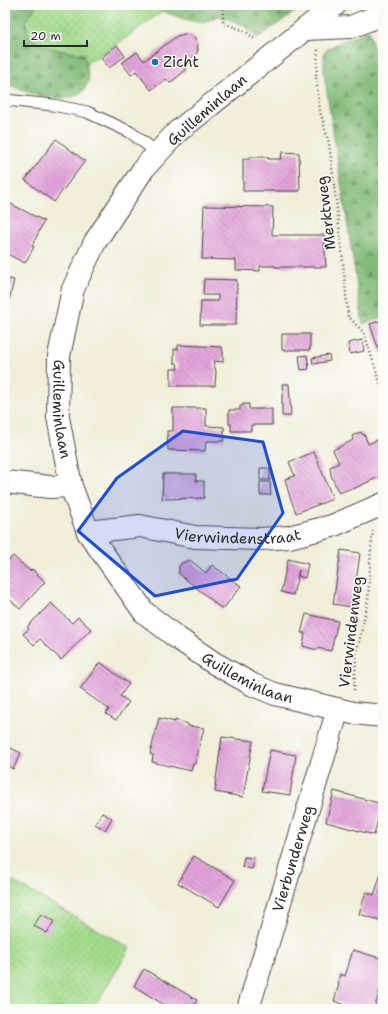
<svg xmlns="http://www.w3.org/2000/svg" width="388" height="1014" font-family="'Shantell Sans',sans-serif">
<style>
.grass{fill:url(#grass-dots);stroke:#67835c}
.forest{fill:url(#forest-firs);stroke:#567352}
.building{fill:url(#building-back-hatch)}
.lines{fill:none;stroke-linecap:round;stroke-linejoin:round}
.service-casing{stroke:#494845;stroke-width:13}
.minor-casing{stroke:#494845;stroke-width:24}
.secondary-casing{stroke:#494845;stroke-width:24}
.path{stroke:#494845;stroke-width:2.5;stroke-dasharray:1 3;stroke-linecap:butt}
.service{stroke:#fff;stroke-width:11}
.minor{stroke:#fff;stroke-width:22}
.secondary{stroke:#fff;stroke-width:22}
.marked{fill:#1d4ed8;fill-opacity:0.2;stroke:#1d4ed8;stroke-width:3;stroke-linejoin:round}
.poi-dot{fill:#1f6fb2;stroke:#fdfcf7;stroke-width:1.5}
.labels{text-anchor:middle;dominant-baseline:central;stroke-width:3;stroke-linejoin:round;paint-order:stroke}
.poi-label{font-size:15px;fill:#2b2b2b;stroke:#fdfcf7;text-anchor:start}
.street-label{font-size:15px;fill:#2b2b2b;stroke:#fdfcf7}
</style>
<defs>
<pattern id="grass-dots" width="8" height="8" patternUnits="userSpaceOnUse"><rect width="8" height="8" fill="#a3db8c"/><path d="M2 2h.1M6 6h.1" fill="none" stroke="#8cbc79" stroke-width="1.8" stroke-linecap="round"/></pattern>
<pattern id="forest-firs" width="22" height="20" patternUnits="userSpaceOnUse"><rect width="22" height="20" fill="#82bb78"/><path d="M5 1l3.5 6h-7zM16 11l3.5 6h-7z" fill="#6b9863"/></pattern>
<pattern id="building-back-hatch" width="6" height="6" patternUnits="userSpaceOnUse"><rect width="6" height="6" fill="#e3a4dc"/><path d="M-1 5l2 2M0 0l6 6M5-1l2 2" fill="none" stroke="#b886b3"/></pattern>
</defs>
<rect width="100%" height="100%" fill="#fdfcf7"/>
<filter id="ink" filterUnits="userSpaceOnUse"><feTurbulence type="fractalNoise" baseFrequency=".025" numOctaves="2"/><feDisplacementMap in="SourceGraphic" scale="8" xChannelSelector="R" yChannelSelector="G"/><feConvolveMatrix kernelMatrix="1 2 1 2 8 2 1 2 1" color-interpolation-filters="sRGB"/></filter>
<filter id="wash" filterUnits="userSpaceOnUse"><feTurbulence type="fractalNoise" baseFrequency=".012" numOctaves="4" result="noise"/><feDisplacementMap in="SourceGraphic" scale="16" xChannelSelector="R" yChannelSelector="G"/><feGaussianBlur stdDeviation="0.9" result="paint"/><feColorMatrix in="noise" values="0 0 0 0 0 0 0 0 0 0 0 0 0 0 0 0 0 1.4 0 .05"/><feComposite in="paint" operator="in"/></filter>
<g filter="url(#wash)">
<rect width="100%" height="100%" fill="#f2eeda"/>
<path class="grass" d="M37,5h120l5,6 -39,29 -37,24 -2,-10c-15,-2 -45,-5 -55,-19 -3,-3 -2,-10 -3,-15z
M5,877l125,71 -37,61h-88z"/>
<path class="forest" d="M5,5h32l-11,15c1,5 0,12 3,15 10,14 40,17 55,19l5,27c-2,3 -4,8 -7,11 -18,16 -58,-1 -77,-9z
M157,5h147l-46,33 -15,-13 -24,-9 -17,7 -18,-4 -22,-8z
M369,30l14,62v225l-20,7 -39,-251v-21l12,-8z"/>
<g id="blocks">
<path class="building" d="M185,34l6,1 5,4 2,10 -1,4 -14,12 3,5 -16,13 -4,-4 -15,11 -15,-19 -5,4 -9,-12 15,-11 7,9 33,-25z
M117,45l8,11 -16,12 -8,-10z
M56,139l29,22 -31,41 -29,-22z
M282,152l17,1 1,38h-57v-32h7v-2h18v2h13z
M5,201l39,20 -12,25 2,1 -9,16 -20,-10z
M204,206l69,1 -1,28h52l2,32h-51v-1h-15v5l-24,-1v-10l-34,-1z
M5,278l9,2 -8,34h-1z
M204,279l33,1 -1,45h-36l1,-24h17v-6h-15z
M379,321l2,8 2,-1v25l-3,1 -10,-30z
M282,334h28v16h-28z
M362,340l2,11 -14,3 -2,-11z
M178,345l44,2v3l1,1v11l-10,-1 3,10 -1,15h-44v-17h7l-1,-6h-3v-14h4z
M307,355l2,14 -8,1 -2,-14z
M329,355l1,6 -17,3 -1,-6z
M282,384h7l2,32h-9v-21l1,-1z
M243,404h6v5h23v16h-21v6h-20v-7h-2v-14h11v-4h3z
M173,408h33v18l18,1v14h-18l-1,10 -37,-1 -1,-19h6z
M361,432l2,3 1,-1 4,10 9,-4 3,7 3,-2v30l-30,14 -1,-1 -13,5 -8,-18 -1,-8 9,-4 -6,-13 20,-10 -1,-4z
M314,452l19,47 -37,14 -7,-19 -4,-15 10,-3 -6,-14z
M260,468h10v12h-10z
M163,474h33v7h8v17l-42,1z
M260,482h10l1,13h-11z
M341,550l19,3 -5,36 5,1 -3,16 -4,-1 -1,2 -19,-3z
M13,556l17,15 2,-2 13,13 -25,27 -15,-14v-31z
M288,559l20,5 -3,14 -7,-2 1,-6 -6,25 -12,-3z
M190,560l16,13 6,-8 29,21 -18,23 -8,-5 -2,-3 -34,-27v-7l3,-4z
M51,603l21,20 6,-6 13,12 -30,31 -21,-21 -6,6 -11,-11 6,-5 -2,-2z
M306,614l32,7 -7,30 -14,-3v2l-14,-4 2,-13h-4z
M100,662l29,22 -9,12 9,6 -13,18 -10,-6 3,-5 -29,-20z
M159,718l16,4v-2l13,4v2l16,2 -9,36h-2l-2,7 -39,-9 1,-7 -3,-1z
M222,737l31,4 -10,56 -28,-5 1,-6h-1z
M11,748l10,5 -8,16 -8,-5v-5z
M270,750l26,5 -6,40 -28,-4z
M334,791l48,13 -8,31 -48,-13z
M102,813l10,5 -7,12 -10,-6z
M194,856l41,24 -16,27 -41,-24z
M244,857l10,1 -2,11 -10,-2z
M383,868v53l-24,-7 7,-22 8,3z
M41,914l13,7 -7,12 -13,-7z
M353,950l30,9v10l-2,6 2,1v5l-9,28h-17l-23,-8 5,-17h-1l2,-10 5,2z
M144,969l53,31 -6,9h-30l3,-4 -30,-19z"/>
</g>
</g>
<g filter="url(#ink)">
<use href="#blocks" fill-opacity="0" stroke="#494845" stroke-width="1"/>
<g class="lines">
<defs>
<path id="service" d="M5,100l48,5 34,7 43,20 28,21"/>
<g id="minor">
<path d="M305,29l46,-2 32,-13"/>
<path d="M5,482l45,5 21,-1"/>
<path id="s1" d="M88,532l52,-6 55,11 67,2 27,-2 43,-11 51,-22"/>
<path id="s2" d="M248,1009l90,-300"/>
</g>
<g id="secondary">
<path id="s3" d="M335,5l-158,127 -33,36 -49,74 -22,47 -14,67 -1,61 13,69 17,46 56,80 32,25 38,26 39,22 22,9 78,19 30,3"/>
</g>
</defs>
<use href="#service" class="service-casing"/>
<use href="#minor" class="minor-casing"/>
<use href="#secondary" class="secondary-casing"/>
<path class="path" d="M223,5v18l22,8 11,9
M318,50l-2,29 4,32 9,32 13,108 6,65 16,17 19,59
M354,690l2,-34 12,-55 3,-53 2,-17"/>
<use href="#service" class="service"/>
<use href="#minor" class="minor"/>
<use href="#secondary" class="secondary"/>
</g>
</g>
<path class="marked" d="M183,431l80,11 20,71 -46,66 -82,17 -77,-65 39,-53z"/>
<circle class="poi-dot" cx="155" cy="62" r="4"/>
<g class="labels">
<g class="poi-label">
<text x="163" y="62">Zicht</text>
</g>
<g class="street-label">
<text transform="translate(207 110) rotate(-41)">Guilleminlaan</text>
<text transform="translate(326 213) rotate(-97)">Merktweg</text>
<text stroke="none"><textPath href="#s3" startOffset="514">Guilleminlaan</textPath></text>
<text stroke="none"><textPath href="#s1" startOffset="151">Vierwindenstraat</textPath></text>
<text transform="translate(351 632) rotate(-83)">Vierwindenweg</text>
<text stroke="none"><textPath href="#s3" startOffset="862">Guilleminlaan</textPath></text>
<text stroke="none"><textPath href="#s2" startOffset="157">Vierbunderweg</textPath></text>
</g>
</g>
<rect width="388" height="1014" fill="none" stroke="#fdfcf7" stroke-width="20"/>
<path d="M24 40v6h63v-6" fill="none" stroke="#2b2b2b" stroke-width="2"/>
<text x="30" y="40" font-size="12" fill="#2b2b2b" stroke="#fdfcf7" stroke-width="3" paint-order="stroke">20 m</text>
</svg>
